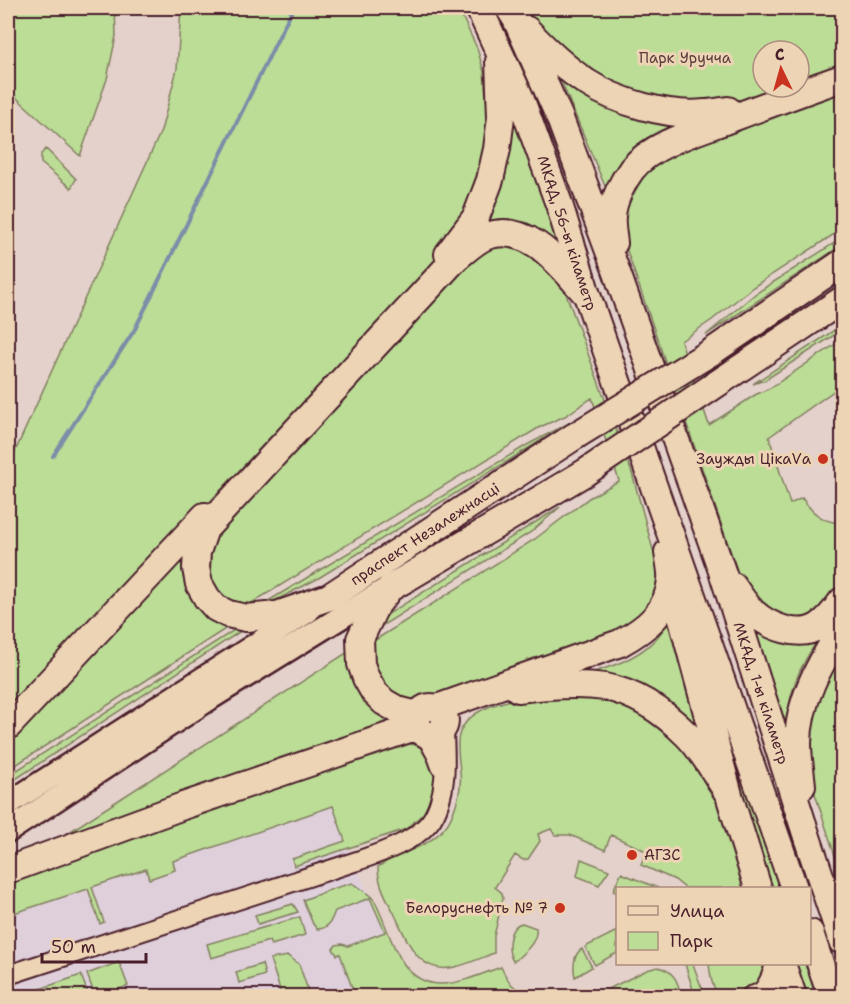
<svg xmlns="http://www.w3.org/2000/svg" width="850" height="1004" font-family="'Shantell Sans',sans-serif">
<style>
.built{fill:#decfda}
.green{fill:#bbdd96;stroke:#827e60;stroke-width:1.5}
.lines{fill:none;stroke-linecap:round;stroke-linejoin:round}
.stream{stroke:#7b8da8;stroke-width:4}
.minor-casing{stroke:#4a1f2b;stroke-width:22}
.major-casing{stroke:#4a1f2b;stroke-width:27}
.highway-casing{stroke:#4a1f2b;stroke-width:30}
.minor{stroke:#edd4b5;stroke-width:18}
.major{stroke:#edd4b5;stroke-width:22}
.highway{stroke:#edd4b5;stroke-width:26}
.highway-bridge-casing{stroke:#4a1f2b;stroke-width:30;stroke-linecap:butt}
.highway-bridge{stroke:#edd4b5;stroke-width:26}
.poi-dot{fill:#c8321e;stroke:#edd4b5;stroke-width:2}
.labels{text-anchor:middle;dominant-baseline:central;stroke-width:6;stroke-linejoin:round;paint-order:stroke}
.park-label{font-size:15px;fill:#5b3c3b;stroke:#edd4b5}
.street-label{font-size:15px;fill:#4a1f2b;stroke:#edd4b5}
.poi-label{font-size:15px;fill:#4a1f2b;stroke:#edd4b5;text-anchor:end}
</style>
<rect width="100%" height="100%" fill="#e4d1cb"/>
<filter id="ink" filterUnits="userSpaceOnUse"><feTurbulence type="fractalNoise" baseFrequency=".0167" numOctaves="2"/><feDisplacementMap in="SourceGraphic" scale="12" xChannelSelector="R" yChannelSelector="G"/><feConvolveMatrix kernelMatrix="1 2 1 2 8 2 1 2 1" color-interpolation-filters="sRGB"/></filter>
<g filter="url(#ink)">
<path class="built" d="M333,806l21,56 38,82 8,52h-392v-81z"/>
<path class="green" d="M8,8h107l1,28 -9,43 -27,77 -72,-66z
M181,8h277l19,40 7,24 2,27 8,34 -12,48 -38,71 -436,465v-250l153,-336 16,-62z
M527,8h315v65l-43,14v-36h-36v36h35l-52,16 -47,4 -91,-21 -71,-60z
M557,71l132,51 -82,69z
M842,91v138l-89,58 -41,33 -31,21 28,84 46,-30 15,-7 72,-48v45l-73,52 21,67 12,-6c10,15 23,26 40,24v66l-20,24 -8,7 -25,4 -40,-28 -11,-22 -113,-328 -4,-19 14,-52 49,-29z
M510,108l37,101 12,39 -11,-12 -21,-10 -50,3z
M46,149l30,30 -5,9 -30,-25v-9z
M842,238v7l-136,90 49,-41z
M488,244h37l33,28 74,201 26,95c2,25 -6,35 -18,56l-216,81 -22,-1 -28,-27 -2,-35 163,-103 54,-41 30,-17 -27,-83 -27,18 -25,11 -290,177c-21,-3 -30,-8 -45,-22l3,-43 255,-277z
M842,325v5l-77,50 -12,4z
M569,423l-252,156 -41,21 -11,3 262,-158z
M560,507l-29,25 -154,97 3,-6 8,-9z
M183,549c-7,49 16,52 53,73l-228,148v-36z
M672,609l34,133 -9,-14 -15,-15 -17,-13 -91,-22c31,-9 69,-19 88,-47 4,-6 7,-15 10,-22z
M749,621l72,15c-24,32 -33,59 -36,99z
M245,623h8l-245,161v-8z
M842,638v240l-32,-100 -1,-55z
M351,650l49,71 -371,137z
M549,693l60,5 40,15 66,67 33,108h-63l-10,-8 -34,-15 5,-14 -35,-16 -6,15 -35,-15h-15l-4,-6 -13,5 2,7 -12,18 -5,1 -8,-5 -20,32 7,6 1,5 -9,38v17c-13,5 -26,11 -39,14 -37,9 -48,-27 -60,-52 -8,-16 -17,-30 -17,-48 22,-16 50,-18 67,-40 7,-7 10,-20 13,-29 6,-23 -1,-35 0,-56 2,-38 62,-44 91,-49z
M713,694l66,194h-12z
M403,743l13,2 12,6 6,8 2,24 -9,27 -21,19 -112,37 -2,-7 53,-18 -12,-35 -160,55 2,9 -26,9 -3,-10 -54,18 12,35 -4,2 -12,-35 -80,26v-34l82,-31z
M581,859l28,11 -10,15 -22,-9z
M621,873l37,15h-40l-1,5 -4,-2z
M352,883c7,5 17,10 22,17 17,30 23,86 69,84 19,-1 39,-10 58,-17 9,19 13,22 33,29h-179l-15,-42 -3,1 -4,-6 3,-4 6,-1 6,2 37,-14 -15,-34 -35,13c-4,10 -6,18 -18,18l-4,-5 -10,-24 29,-11z
M293,904l5,8 -40,12 -3,-9z
M300,917l5,18 -34,10 -2,-4 -58,17 -4,-14z
M522,923l14,5c2,14 -11,23 -20,32l-3,1c-7,-11 -5,-35 9,-38z
M617,931v22l-22,12 -10,-18z
M582,949l10,18 -17,10c-2,-9 -2,-23 7,-28z
M288,956l11,8 11,32h-28l-12,-37z
M119,962l9,24 -30,10h-3l-8,-22z
M262,964l3,11 -26,8 -3,-11z
M685,964h8l8,22 6,10h-12z
M709,964h60v5l-21,27c-32,0 -35,1 -39,-32z
M792,964h13l11,32h-13z
M658,967c16,4 20,14 23,29h-87l53,-26z
M81,975l8,21h-70z"/>
<g class="lines">
<path class="stream" d="M53,456l82,-127 155,-315 5,-6"/>
<defs>
<path id="minor" d="M425,734l12,22 4,11
M8,975l346,-113c23,-8 59,-19 75,-39 9,-11 14,-30 15,-44 2,-17 0,-35 0,-52
M751,996c3,-1 7,-2 10,-4 7,-6 12,-20 14,-28"/>
<path id="major" d="M8,804l300,-193
M8,831l204,-134 176,-109"/>
<path id="highway" d="M479,8l41,89 39,107 28,91 207,593
M509,8l7,11 43,97 57,154 107,304 85,266 34,101
M527,30c18,19 37,37 59,52 31,20 82,35 119,31 8,0 16,-2 23,-3
M614,243c-1,-9 -3,-18 -2,-27 1,-16 11,-35 20,-47 21,-26 67,-38 98,-50 37,-14 74,-28 112,-41
M448,254l28,-37 14,-37 7,-31 4,-32 -2,-56
M713,351l129,-88
M724,379l118,-79
M575,436l-246,161 -52,18 -31,3 -18,-4 -12,-6 -9,-10 -8,-14 -3,-16 1,-16 8,-23 251,-271c10,-8 20,-18 31,-22 43,-15 75,32 100,59
M672,582l57,213 29,93
M733,586c6,9 13,19 20,26 16,15 47,27 66,14 8,-5 18,-18 23,-25
M518,689c28,-3 58,-6 87,-2 31,6 60,26 82,48 17,17 29,40 42,60
M417 721a14 14 0 1 1 28 0a14 14 0 1 1-28 0Z
M437,708l183,-65c26,-14 48,-31 51,-63 1,-9 -2,-19 -3,-28
M418,715l-20,-5 -14,-8 -10,-10 -8,-14 -5,-14 -1,-25 15,-32 15,-19 196,-116
M8,726l197,-210
M802,786c-1,-13 -4,-28 -4,-42 0,-43 22,-80 44,-116
M8,870l175,-64 235,-80
M810,933l21,63
M782,964l11,32"/>
</defs>
<use href="#minor" class="minor-casing"/>
<use href="#major" class="major-casing"/>
<use href="#highway" class="highway-casing"/>
<use href="#minor" class="minor"/>
<use href="#major" class="major"/>
<use href="#highway" class="highway"/>
<defs>
<path id="highway-bridge" d="M575,436l138,-85
M586,472l138,-93"/>
</defs>
<use href="#highway-bridge" class="highway-bridge-casing"/>
<use href="#highway-bridge" class="highway-bridge"/>
</g>
</g>
<g class="poi-dot">
<circle cx="823" cy="459" r="6"/>
<circle cx="632" cy="855" r="6"/>
<circle cx="560" cy="908" r="6"/>
</g>
<g class="labels">
<g class="park-label">
<text x="685" y="58">Парк Уручча</text>
</g>
<g class="street-label">
<text transform="translate(567 233) rotate(72)">МКАД, 56-ы кіламетр</text>
<text transform="translate(425 534) rotate(-33)">праспект Незалежнасці</text>
<text transform="translate(761 693) rotate(72)">МКАД, 1-ы кіламетр</text>
</g>
<g class="poi-label">
<text x="811" y="459">Заужды ЦікаVа</text>
<text x="644" y="855" text-anchor="start">АГЗС</text>
<text x="548" y="908">Белоруснефть № 7</text>
</g>
</g>
<rect width="850" height="1004" fill="none" stroke="#edd4b5" stroke-width="30"/>
<rect x="15" y="15" width="820" height="974" fill="none" stroke="#4a1f2b" stroke-width="2" filter="url(#ink)"/>
<rect x="616" y="887" width="195" height="78" fill="#edd4b5" stroke="#ac8c7e" stroke-width="1.5"/>
<rect x="628" y="906" width="30" height="9" fill="#edd4b5" stroke="#ac8c7e" stroke-width="1.5"/>
<text x="670" y="917" font-size="18" fill="#4a1f2b">Улица</text>
<rect x="628" y="932" width="30" height="18" fill="#bbdd96" stroke="#ac8c7e" stroke-width="1.5"/>
<text x="670" y="947" font-size="18" fill="#4a1f2b">Парк</text>
<g transform="translate(781 69) rotate(355)"><circle r="28" fill="#edd4b5" stroke="#ac8c7e" stroke-width="1.5"/>
<path d="M0-4.5L10 22L0 15L-10 22Z" fill="#c8321e"/>
<text y="-9" font-size="16" font-weight="bold" text-anchor="middle" fill="#4a1f2b">С</text>
</g>
<path d="M42 953v9h104v-9" fill="none" stroke="#4a1f2b" stroke-width="3"/>
<text x="51" y="953" font-size="18" fill="#4a1f2b" stroke="#edd4b5" stroke-width="4.5" paint-order="stroke">50 m</text>
</svg>
